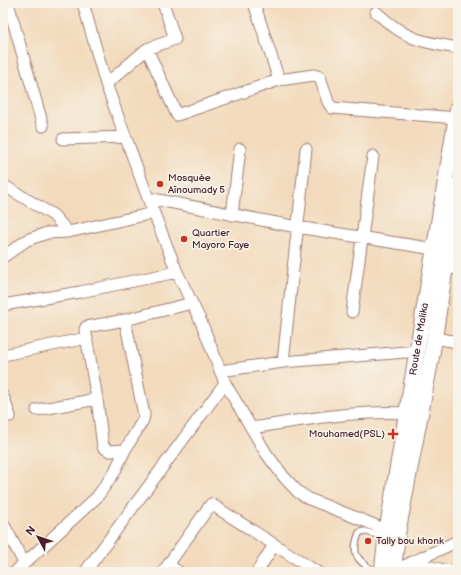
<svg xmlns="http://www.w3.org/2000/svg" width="461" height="575" font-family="'Balsamiq Sans',sans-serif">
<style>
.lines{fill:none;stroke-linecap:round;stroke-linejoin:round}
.service-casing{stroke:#9e7c74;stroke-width:8}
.minor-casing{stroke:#9e7c74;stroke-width:13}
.secondary-casing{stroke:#9e7c74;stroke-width:17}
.service{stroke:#fff;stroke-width:5.5}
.minor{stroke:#fff;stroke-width:11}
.secondary{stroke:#fff;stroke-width:15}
.poi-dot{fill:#c8321e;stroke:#f7f3e8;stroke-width:1.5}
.labels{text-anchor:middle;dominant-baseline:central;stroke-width:3.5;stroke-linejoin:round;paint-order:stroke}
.poi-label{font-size:10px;fill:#4a1f2b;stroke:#f7f3e8;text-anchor:start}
.street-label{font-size:10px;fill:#4a1f2b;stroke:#f7f3e8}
</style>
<rect width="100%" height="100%" fill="#f7f3e8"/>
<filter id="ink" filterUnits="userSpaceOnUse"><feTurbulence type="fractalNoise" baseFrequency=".025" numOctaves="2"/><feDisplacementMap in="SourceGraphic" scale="8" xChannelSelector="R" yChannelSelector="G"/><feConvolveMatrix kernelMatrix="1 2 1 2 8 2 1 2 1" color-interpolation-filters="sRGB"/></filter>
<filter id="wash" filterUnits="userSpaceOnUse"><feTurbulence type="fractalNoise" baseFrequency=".012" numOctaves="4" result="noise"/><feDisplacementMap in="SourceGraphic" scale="16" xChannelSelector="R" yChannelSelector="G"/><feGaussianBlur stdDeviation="0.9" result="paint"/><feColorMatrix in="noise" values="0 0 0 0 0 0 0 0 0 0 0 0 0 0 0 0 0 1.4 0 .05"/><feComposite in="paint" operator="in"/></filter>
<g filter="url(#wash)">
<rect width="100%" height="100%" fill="#f3dabc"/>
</g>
<g filter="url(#ink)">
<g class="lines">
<defs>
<path id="service" d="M375,572c-17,-12 -25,-16 -16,-39l5,-2 21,6"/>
<path id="minor" d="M8,3l35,123
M83,3l23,81 42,114 29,74 25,52 23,59 41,70 18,24 14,15 11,7 78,31
M254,3l25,77
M376,12c29,27 44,30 82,36
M147,49l30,66 102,-35 35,-5 6,2 8,25 4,6 125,10
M106,84l41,-35 28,-10 -12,-36
M63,139l63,-2
M3,185l50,30 15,17
M148,198l149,29 137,22
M232,215l8,-66
M3,257l24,-17 20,-7 21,-1 86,-19
M445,267l13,2
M3,305l77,-13 97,-20
M352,312l21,-156
M434,338l24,4
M3,355l84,-17
M283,362l23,-213
M220,371l63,-9 135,-11
M3,396l7,20
M37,410l60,-11
M251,428c53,-8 104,-18 157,-15
M125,450l-15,1 -7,-4 -6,-48 -12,-69 1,-3 39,-7 67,-17
M3,523l21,40
M412,563l42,9
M168,565l11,7
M15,572l82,-75 17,-24 11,-23 18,-30 1,-5 -19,-95
M85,572l140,-189
M163,572l48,-68 106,68
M257,572l17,-27
M391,572l67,-31"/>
<g id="secondary">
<path id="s1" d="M382,572l5,-42 71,-423"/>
<path d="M393,572l5,-41 34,-177 26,-169"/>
</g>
</defs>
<use href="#service" class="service-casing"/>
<use href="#minor" class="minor-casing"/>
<use href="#secondary" class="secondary-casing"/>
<use href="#service" class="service"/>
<use href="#minor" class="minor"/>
<use href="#secondary" class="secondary"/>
</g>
</g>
<g class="poi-dot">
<circle cx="160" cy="184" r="4"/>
<circle cx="184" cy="239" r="4"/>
<path d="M391 428h4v4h4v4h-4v4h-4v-4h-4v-4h4z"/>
<circle cx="368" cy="541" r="4"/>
</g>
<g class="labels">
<g class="poi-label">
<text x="168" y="178">Mosquée<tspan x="168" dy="12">Aïnoumady 5</tspan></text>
<text x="192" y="233">Quartier<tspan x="192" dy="12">Mayoro Faye</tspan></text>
<text x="385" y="434" text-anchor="end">Mouhamed(PSL)</text>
<text x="376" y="541">Tally bou khonk</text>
</g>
<g class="street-label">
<text stroke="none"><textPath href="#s1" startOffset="236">Route de Malika</textPath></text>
</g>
</g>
<rect width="461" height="575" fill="none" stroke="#f7f3e8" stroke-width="16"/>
<g transform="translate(38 537) rotate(310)" stroke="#f7f3e8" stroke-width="3" paint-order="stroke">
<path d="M0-3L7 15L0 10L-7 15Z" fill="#4a1f2b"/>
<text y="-6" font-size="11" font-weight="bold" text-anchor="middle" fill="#4a1f2b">N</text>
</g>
</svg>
